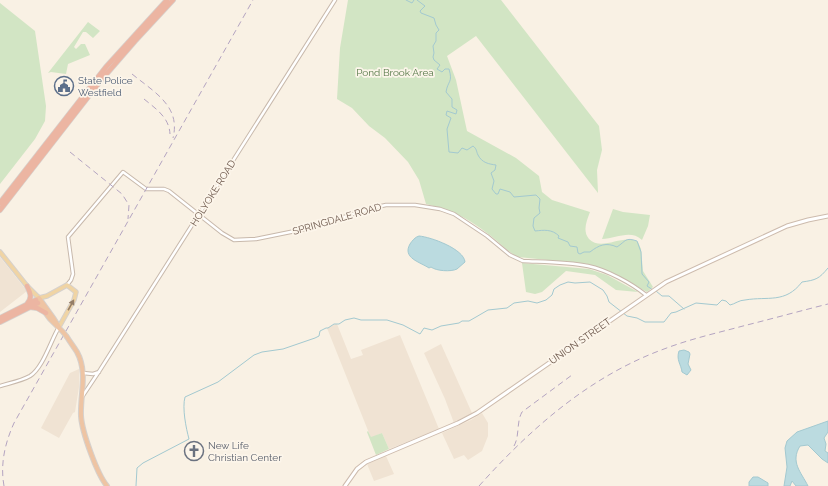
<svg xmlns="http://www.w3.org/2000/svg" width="828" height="486" font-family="Raleway,sans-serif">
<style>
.residential{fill:#f0e3d3}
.green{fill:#d2e5c4}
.water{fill:#bbdbe0;stroke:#a3c9d0}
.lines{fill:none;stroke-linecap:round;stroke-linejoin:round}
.stream{stroke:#a3c9d0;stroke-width:1}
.tertiary-casing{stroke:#c8b9ac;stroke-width:4.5}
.secondary-casing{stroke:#cdbbad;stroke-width:5}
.primary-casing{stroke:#d6d1cd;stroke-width:5.5}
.trunk-casing{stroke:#d6d1cd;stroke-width:6}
.motorway-casing{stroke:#d6d1cd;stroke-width:6}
.tertiary{stroke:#fff;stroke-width:2.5}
.secondary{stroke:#fff;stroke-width:3}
.primary{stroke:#f0d4a4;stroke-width:3.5}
.trunk{stroke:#eec4a3;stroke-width:4}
.motorway{stroke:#ecb5a2;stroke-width:4.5}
.rail{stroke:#b4a4c1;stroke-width:1;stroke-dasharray:6 4;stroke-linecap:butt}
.trunk-bridge-casing{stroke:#d6d1cd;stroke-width:6;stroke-linecap:butt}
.trunk-bridge{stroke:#eec4a3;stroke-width:4}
.oneway{fill:#957e67}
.labels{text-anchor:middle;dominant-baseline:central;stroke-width:3.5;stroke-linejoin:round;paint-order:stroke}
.park-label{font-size:10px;fill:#577949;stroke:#fcf5ea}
.service-label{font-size:10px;fill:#4e5e75;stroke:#fcf5ea;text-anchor:start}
.street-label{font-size:10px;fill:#6e594d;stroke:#fcf5ea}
.worship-label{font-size:10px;fill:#5b616d;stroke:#fcf5ea;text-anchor:start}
</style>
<rect width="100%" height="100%" fill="#f9f1e4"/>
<path class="residential" d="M0,257l27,34 -27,21z
M335,324h2l14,35 12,-4 -2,-5 39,-15 39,94 -50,20 -7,-16 -11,5 -44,-110z
M441,344l31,69 -18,10 -9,-24 -21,-46z
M79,369v18l-4,25 -2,1 -14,25 -18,-10 29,-55z
M482,413l6,10v13l-6,15 -14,9 -4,-5 -10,4 -12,-26 29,-13z
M386,456l8,18 -20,7 -7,-17z"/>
<path class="green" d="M348,0h153l98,126 3,24 -5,20 1,23 -122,-157 -29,20 9,24 11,51 49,27 23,18 3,16 10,8 38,12c-3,8 -8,19 -1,27 13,13 34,-6 49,3l3,7 2,22 10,16 -6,5 -38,-21 -21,-7 -70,-7c-10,-5 -18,-14 -27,-21 -22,-17 -38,-26 -65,-32l-7,-24 -11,-18 -23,-24 -16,-12 -17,-18 -15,-9 3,-51z
M0,3l35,28 11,75 -1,15 -10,18 -35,45z
M88,22l12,9 -7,7 -7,-6h-3l-9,15 2,2 5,-5h4l5,11 -22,9 -2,10 -15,-2 -3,1z
M613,209l10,3 27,3 -2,11 -6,14c-12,-11 -26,-1 -40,-1z
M522,263l67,6 18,6 31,17 -22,-2 -21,-15 -29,-4 -24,21 -7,2 -9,-2z
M368,431l3,6 11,-4 7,16 -13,6 -9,-23z"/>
<path class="water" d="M419,236c12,1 45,13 46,26 -3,2 -5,5 -8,7 -6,3 -21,2 -26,-2l-2,1c-9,-6 -27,-10 -19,-24 2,-3 5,-7 9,-8z
M684,350l5,2 1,2 -2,10 3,6 -4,5 -5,-3c-1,-8 -6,-12 -3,-21z
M828,421v11l-4,6 2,6 -1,7 3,2v10l-6,-4 -14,-14 -8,1c-10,16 1,26 8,40h-12l-4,-5 -2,5h-6l3,-19 -2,-19 2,-7 10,-9z
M753,477h5l10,6v3h-19v-4z"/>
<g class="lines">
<path class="stream" d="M406,0l6,3 2,-3
M417,0l8,6 -5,5 1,2 13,5 2,7 3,5 -3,3v8l-3,5 1,7 -1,4 1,3 6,5 -3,4 5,3 3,-3h4c4,14 -1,11 -3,23l6,7v8l5,3 -1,4 -9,-3 -1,4 5,3 -4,11 2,23 9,1 4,-5 5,2 6,-4c4,3 3,5 5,9 4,8 11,9 18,10l-1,5 -4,3 3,8 -2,8 4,5h2l2,-5 10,3 4,5 22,-2 4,4 -1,9 1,5 -6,5 -1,8 2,5c9,-1 17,-2 24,5l-1,2 10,4 2,4 7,1 1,6 2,1 4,-2h6c9,-7 16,-10 27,-5 9,-6 8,-10 20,-6l4,11 1,22 7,8 -2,4 6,4
M656,291l6,5h7l15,13
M136,486l1,-18 6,-5 46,-24c-3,-11 -7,-31 -4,-42l33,-15 36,-27 8,-3 21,-3 32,-11 4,-2 1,-5 6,-3h2l6,-4h5l6,-4 9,-2 7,2h26l16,5 17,9 4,-6 8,2 9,-4 18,-3 3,-2h7l7,-4 12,-7 19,-2 7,-5 14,-2 9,2 9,-3 6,-5 2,-6 6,-4 8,-3 7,1 15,-1 13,8 4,6 2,6 18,14 10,2 8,4h19l7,-9 5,-1 20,-9 21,2 5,-5 4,1 4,4c5,-1 9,-5 15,-5 23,-4 40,4 57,-18 14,-2 17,-3 26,-14"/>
<defs>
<path id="tertiary" d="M67,285l4,-5 2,-6 -5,-37 55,-65 23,17h18l5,2 53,42 12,7 22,-1 54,-11 62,-20 14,-3h29l25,4 14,5 33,22 23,19 13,6c21,1 44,1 65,5 19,4 43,17 58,29
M83,373l10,1 6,-2
M0,386c10,-3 21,-5 30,-10 13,-8 21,-36 29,-49
M82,397l18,-27 235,-370"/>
<path id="secondary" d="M345,486l12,-17 9,-7 92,-39 19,-10 189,-131 121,-56 21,-6 20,-4"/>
<path id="primary" d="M0,252l27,34 12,12 8,-2 20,-11 9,7 -2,8 -15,27"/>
<path id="trunk" d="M59,327l-5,-8 -15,-21 -3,2 14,19 13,13
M67,337c3,5 7,10 10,15 11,20 3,43 4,64 1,16 16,58 26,70"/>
<path id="motorway" d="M0,203l106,-136 61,-67
M0,210l102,-131 33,-38 38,-41
M27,286c3,6 6,12 0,18
M30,307l7,1 9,5
M0,318l36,-18
M0,322l38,-19"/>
</defs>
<use href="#tertiary" class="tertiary-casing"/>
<use href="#secondary" class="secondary-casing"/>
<use href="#primary" class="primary-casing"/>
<use href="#trunk" class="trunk-casing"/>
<use href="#motorway" class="motorway-casing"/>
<use href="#tertiary" class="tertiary"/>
<use href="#secondary" class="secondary"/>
<use href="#primary" class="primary"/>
<use href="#trunk" class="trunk"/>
<use href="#motorway" class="motorway"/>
<path class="rail" d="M132,74c22,18 49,32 41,64
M144,99c12,10 25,18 26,35
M70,152l52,42 7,11 -1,14
M514,446c6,-11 2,-23 8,-34l50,-37
M4,486c-4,-22 1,-43 10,-63l239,-423
M479,486c52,-58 111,-110 185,-137 26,-10 53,-16 79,-23 28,-7 57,-15 85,-22"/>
<defs>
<path id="trunk-bridge" d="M63,332l4,5"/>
</defs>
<use href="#trunk-bridge" class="trunk-bridge-casing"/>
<use href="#trunk-bridge" class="trunk-bridge"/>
</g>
<defs><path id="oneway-solid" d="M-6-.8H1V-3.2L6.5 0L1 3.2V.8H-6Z"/></defs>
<use class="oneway" href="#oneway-solid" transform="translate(71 305) rotate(-61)"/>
<defs>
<symbol id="civic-ring" viewBox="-11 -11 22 22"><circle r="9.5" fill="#fcf5ea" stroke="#5c6f8a" stroke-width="1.5"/><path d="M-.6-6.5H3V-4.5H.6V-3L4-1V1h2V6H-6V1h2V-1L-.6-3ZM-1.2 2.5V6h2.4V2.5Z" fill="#5c6f8a"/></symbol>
<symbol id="church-ring" viewBox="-11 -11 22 22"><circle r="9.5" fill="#fcf5ea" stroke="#6b7280" stroke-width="1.5"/><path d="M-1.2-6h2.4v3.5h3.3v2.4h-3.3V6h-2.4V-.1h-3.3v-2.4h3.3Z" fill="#6b7280"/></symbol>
</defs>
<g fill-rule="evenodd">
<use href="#civic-ring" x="53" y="75" width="22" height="22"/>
<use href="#church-ring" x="183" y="440" width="22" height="22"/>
</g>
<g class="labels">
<g class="park-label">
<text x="395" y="72">Pond Brook Area</text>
</g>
<g class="service-label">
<text x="78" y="80">State Police<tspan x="78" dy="12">Westfield</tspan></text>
</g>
<g class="street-label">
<text transform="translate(213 193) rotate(-58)">HOLYOKE ROAD</text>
<text transform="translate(337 219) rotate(-16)">SPRINGDALE ROAD</text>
<text transform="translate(580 341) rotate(-35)">UNION STREET</text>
</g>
<g class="worship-label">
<text x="208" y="445">New Life<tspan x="208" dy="12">Christian Center</tspan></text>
</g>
</g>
</svg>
